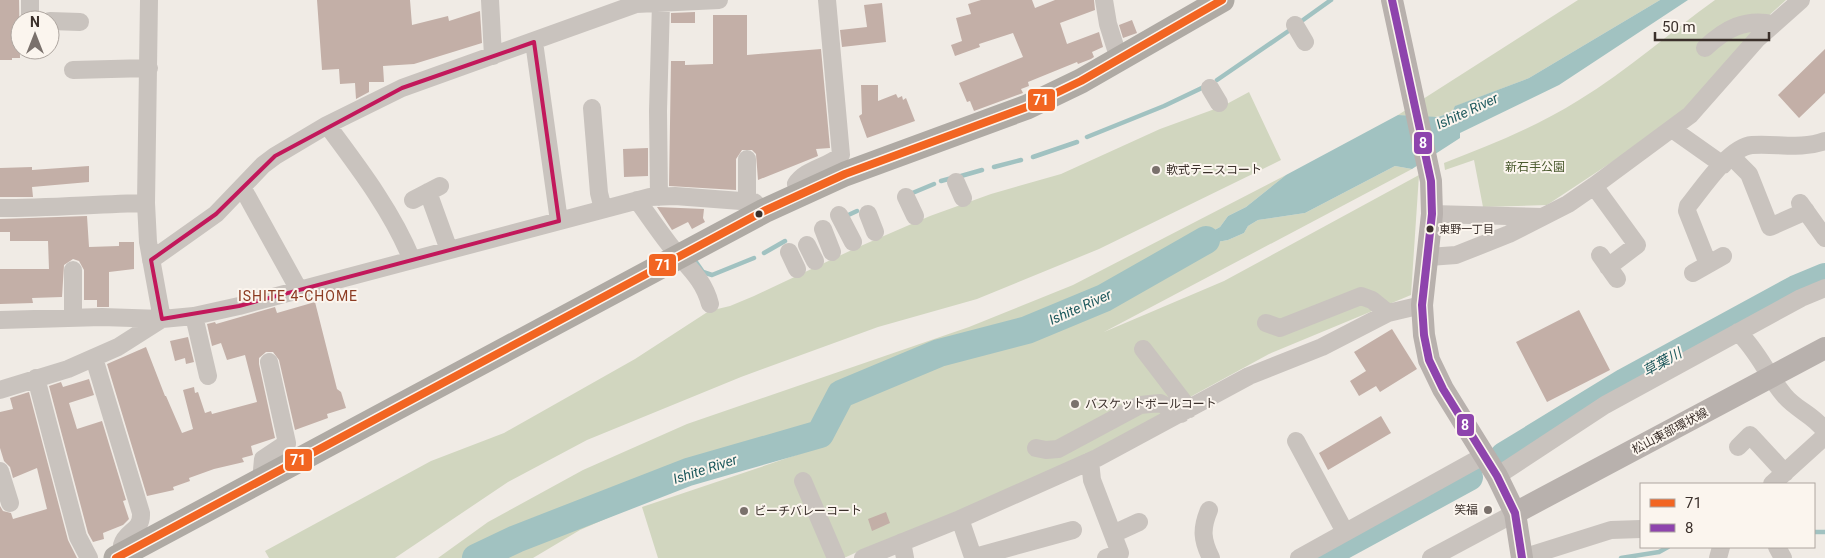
<svg xmlns="http://www.w3.org/2000/svg" width="1825" height="558" font-family="Roboto,'Noto Sans JP',sans-serif">
<style>
.green{fill:#d1d6bf}
.water{fill:#a1c2c1}
.lines{fill:none;stroke-linecap:round;stroke-linejoin:round}
.stream{stroke:#a1c2c1;stroke-width:4.5}
.river{stroke:#a1c2c1;stroke-width:28}
.building{fill:#c3afa7}
.minor{stroke:#c9c3be;stroke-width:18}
.major{stroke:#b8b1ad;stroke-width:22}
.highway{stroke:#afaaa4;stroke-width:25}
.bus-1-casing{stroke:#fbf5ee;stroke-width:11}
.bus-2-casing{stroke:#fbf5ee;stroke-width:11}
.bus-1{stroke:#f26522;stroke-width:8}
.bus-2{stroke:#8e44ad;stroke-width:8}
.marked{fill:none;stroke:#c2185b;stroke-width:4;stroke-linejoin:round}
.poi-dot{fill:#7a716c;stroke:#fbf5ee;stroke-width:2}
.bus-dot{fill:#3b302b;stroke:#fbf5ee;stroke-width:2}
.labels{text-anchor:middle;dominant-baseline:central;stroke-width:4;stroke-linejoin:round;paint-order:stroke}
.bus-label{font-size:11px;fill:#3b302b;stroke:#fbf5ee;text-anchor:start}
.park-label{font-size:12px;fill:#4a5a2e;stroke:#fbf5ee}
.poi-label{font-size:12px;fill:#3b302b;stroke:#fbf5ee;text-anchor:start}
.street-label{font-size:12px;fill:#3b302b;stroke:#fbf5ee}
.water-label{font-size:14px;font-style:italic;fill:#1f5a5e;stroke:#fbf5ee}
.neighbourhood-label{font-size:14px;letter-spacing:1px;fill:#8c3b22;stroke:#fbf5ee}
.line-badge{stroke:#fbf5ee;stroke-width:2}
.badge-label{font-size:14px;text-anchor:middle;font-weight:bold;fill:#fff}
</style>
<rect width="100%" height="100%" fill="#f0ebe5"/>
<path class="green" d="M1578,0h82l-131,78 -73,28c-11,17 -41,10 -58,9z
M1715,0h71l-30,27 -28,35 -57,61 -124,82 -64,2 -9,-47 -29,10 -1,-7c47,-18 92,-36 135,-63 48,-29 90,-67 136,-100z
M1249,92l32,68 -182,89 -122,50 -99,28 -137,50 -154,63 -79,42 -113,76h-126l-4,-7 166,-90 73,-28 131,-74 74,-48 21,-5 24,-10 102,-48 74,-32 61,-22 70,-20 99,-45 63,-23z
M1395,166l17,3 -308,163 120,-51 195,-106 -8,120 -142,59 -77,42 -46,30 -183,86 -95,35 -24,11h-186l-16,-51 181,-61 -135,37 -108,47 -47,28h-39l21,-13 -5,-9 -49,22h-23l50,-36 95,-52 104,-46 282,-97 104,-42 213,-110 -40,32 -18,9 -8,11 -40,22 -6,9 38,-15 16,-3 16,-7 4,-7 10,-6 47,-7z"/>
<path class="water" d="M1660,0h28l-129,85 -99,48v5l-48,31 -17,-3 -90,47 -47,7 -10,6 -4,7 -16,7 -16,3 -39,16 7,-10 40,-22 8,-11 18,-9 40,-32 112,-60 40,2 14,-5 3,-6 74,-28z
M570,520l-55,25 -21,13h-33l49,-22z"/>
<g class="lines">
<path class="stream" d="M1303,20l28,-20
M1217,80l73,-50
M1087,137l77,-31 42,-20
M1033,157l44,-15
M994,167l27,-7
M961,176l21,-6
M941,181l11,-3
M910,194l24,-10
M844,217l13,-6
M764,253l21,-12
M696,262l7,10 9,3 42,-17
M1814,532h11
M1621,558l38,-6 9,-5"/>
<path class="river" d="M1504,456l121,-74 171,-93 29,-12
M476,558l40,-19 172,-67 132,-38 21,-40 98,-41 88,-23 77,-32 102,-58
M1320,558l149,-81"/>
</g>
<path class="building" d="M0,0h19l1,58h-8v2h-12z
M317,0h93l2,25 36,-9 1,5 31,-10 2,32 -68,21 -31,2 1,16h-15v10l-13,7 -1,-16 -15,1 -1,-15 -17,1z
M981,0h51l3,8 20,-8h39l1,10 -35,13 7,21 32,-12 4,15 -11,5 2,5 -3,2 -13,5 -1,-2 -49,20 1,4 -8,3 2,4 -49,18 -4,-10 -3,1 -8,-19 64,-26 -10,-24 -34,11 1,3 -25,9 -4,-11 11,-4 -6,-23 15,-4 -3,-10z
M882,3l4,39 -44,5 -2,-17 27,-3 -3,-22z
M695,12v11h-24v-10z
M713,15h34v40l74,-6 9,99 -14,1 2,7 -60,24 -2,-26 -4,-4h-10l-6,9v31l-67,-4 2,-125h14v4l28,-1z
M1132,20l5,13 -14,5 -4,-13z
M1825,49v44l-26,25 -21,-23z
M861,85h17v16l18,-7 2,4 4,-2 1,4 3,-2 9,23 -48,17 -8,-22 3,-2z
M648,148v28l-24,1 -1,-28z
M89,166v16l-57,5 1,10h-33v-29l32,-1v3z
M657,207l47,2 -1,9 2,4 -13,7 -4,-7 -16,8z
M87,216l2,31 30,-1v-4h15v27l-25,3v35h-12v-7h-13v-30l-5,-9 -6,-2 -9,6 -2,32 -30,1 1,5 -33,1v-35h49l-1,-28h-38v-9h-10v-13z
M315,302l22,87 4,3 5,16 -19,6 1,4 -33,12 -16,-70 -6,-8h-7l-7,6v6l16,74 -24,8 2,9 -11,3 2,4 -30,7 -25,9 1,3 -17,6 1,3 -27,6 -40,-132 39,-17 19,49h1l16,37 11,-4 -10,-39 11,-3 1,6 3,-1 7,21 6,-2 1,3 45,-12 -12,-47 -18,5 -6,-17 -9,3 -5,-22 8,-2 1,2 59,-17 2,6z
M1579,310l31,60 -63,32 -31,-60z
M1392,329l25,40 -37,23 -4,-6 -17,10 -9,-15 16,-10 -12,-19z
M188,337l6,25 -8,2 -1,-6 -10,3 -5,-20z
M89,379l5,16 -25,8 8,26 25,-8 24,79 -3,1 6,18 -6,6 -20,8 1,6 -11,3 -5,-9 -39,-147 12,-4 2,5z
M29,392l39,148 9,18h-77v-52l3,5 8,2 2,6 34,-10 -10,-41 -24,10 -3,-11 -6,-6 -4,-13v-36l13,-3 -3,-11z
M1381,416l10,17 -63,37 -9,-17z
M886,512l4,11 -18,8 -4,-12z"/>
<g class="lines">
<path class="minor" d="M30,0v20
M149,0l-3,203 2,39 14,77
M490,0l3,56
M1104,0l4,24 11,35
M50,21l30,1
M1295,25l10,17
M534,42l25,179
M1705,48c20,-19 40,-30 68,-24
M73,70l76,-2
M1210,88l9,15
M592,108l7,85 4,16
M327,125c32,43 65,86 85,135
M1672,129l51,36
M1732,157l17,17 21,53 36,-16
M747,159v43
M956,182l7,16
M1594,186l43,59 -29,22
M242,187l57,103
M428,192l21,58
M800,194l-4,-10c9,-15 33,-17 45,-29l-14,-155
M659,197l-1,-86 3,-108
M906,197l9,19
M413,200l27,-14
M637,200c11,15 21,30 32,44 16,21 34,33 41,60
M1800,203l25,35
M0,208c49,0 97,-4 146,-5
M868,214l7,18
M1432,214l110,3
M839,215l14,27
M823,229l9,23
M807,245l8,16
M789,252l8,17
M1600,255l17,24
M1429,257l27,-2 53,-21 59,-30 26,-18 96,-71 67,-76 44,-39
M151,260l65,-46 47,-49 12,-9 52,-31 75,-37 234,-84 83,-4
M1708,264l-21,-53 1,-5c14,-17 41,-59 64,-61 24,-2 49,5 73,-4
M73,270v48
M1693,273l30,-17
M194,316l14,60
M0,320l102,-3 60,2 32,-3 45,-10 411,-109 25,-1 79,6 10,9
M1266,323l14,5 81,-32 11,4 16,13
M1738,332c20,19 29,43 46,63 12,15 30,20 41,36
M1143,349l46,60
M94,358l47,155c1,19 -15,17 -19,32l4,8
M36,378l42,159 11,21
M0,390l68,-21 50,-22 44,-28
M1296,441l49,91
M1738,447l12,-12 35,38
M1036,448l10,2 12,-1 82,-44 20,-2 21,11
M1090,461l2,19 28,73 -14,5
M0,471l10,32
M1497,476l108,-71 196,-107 24,-10
M266,478l-4,-8 1,-11 24,-16 -18,-81
M803,481l33,77
M1772,484l53,-48
M1209,510c-8,19 -7,30 2,48
M960,519l12,35 3,3 98,-27
M1113,534l26,-12
M902,542l3,16
M1777,547l6,11
M863,558l97,-39 137,-61 152,-82 73,-29 66,-34 34,-8
M1299,558l186,-103
M1431,558l84,-45
M1522,558l89,-28 30,-1
M1718,558l3,-11"/>
<path class="major" d="M1392,0l39,181 1,33 -10,91 2,30 5,25 14,29 54,87 18,37 7,45
M1515,513l310,-165"/>
<path class="highway" d="M116,558l648,-347 81,-37 182,-67 54,-26 141,-81"/>
<defs>
<path id="bus-1" d="M116,558l648,-347 81,-37 182,-67 54,-26 141,-81"/>
<path id="bus-2" d="M1392,0l39,181 1,33 -10,91 2,30 5,25 14,29 54,87 18,37 7,45"/>
</defs>
<use href="#bus-1" class="bus-1-casing"/>
<use href="#bus-2" class="bus-2-casing"/>
<use href="#bus-1" class="bus-1"/>
<use href="#bus-2" class="bus-2"/>
</g>
<path class="marked" d="M534,42l25,179 -320,85 -77,13 -11,-59 65,-46 59,-58 127,-68z"/>
<g class="poi-dot">
<circle cx="1156" cy="170" r="5"/>
<circle cx="1075" cy="404" r="5"/>
<circle cx="1488" cy="510" r="5"/>
<circle cx="744" cy="511" r="5"/>
</g>
<g class="bus-dot">
<circle cx="759" cy="214" r="4.5"/>
<circle cx="1430" cy="229" r="4.5"/>
</g>
<g class="labels">
<g class="bus-label">
<text x="1439" y="229">東野一丁目</text>
</g>
<g class="park-label">
<text x="1535" y="167">新石手公園</text>
</g>
<g class="poi-label">
<text x="1166" y="170">軟式テニスコート</text>
<text x="1085" y="404">バスケットボールコート</text>
<text x="1478" y="510" text-anchor="end">笑福</text>
<text x="754" y="511">ビーチバレーコート</text>
</g>
<g class="street-label">
<text transform="translate(1670 431) rotate(-28)">松山東部環状線</text>
</g>
<g class="water-label">
<text transform="translate(1467 111) rotate(-25)">Ishite River</text>
<text transform="translate(1080 307) rotate(-24)">Ishite River</text>
<text transform="translate(1662 362) rotate(-29)">草葉川</text>
<text transform="translate(705 469) rotate(-18)">Ishite River</text>
</g>
<g class="neighbourhood-label">
<text x="298" y="296">ISHITE 4-CHOME</text>
</g>
</g>
<g class="line-badge">
<rect x="1027" y="88" width="29" height="24" rx="5" fill="#f26522"/>
<rect x="1413" y="131" width="20" height="24" rx="5" fill="#8e44ad"/>
<rect x="648" y="253" width="29" height="24" rx="5" fill="#f26522"/>
<rect x="1456" y="413" width="19" height="24" rx="5" fill="#8e44ad"/>
<rect x="284" y="448" width="29" height="24" rx="5" fill="#f26522"/>
</g>
<g class="badge-label">
<text x="1041" y="105">71</text>
<text x="1423" y="148">8</text>
<text x="663" y="270">71</text>
<text x="1465" y="430">8</text>
<text x="298" y="465">71</text>
</g>
<rect x="1640" y="483" width="175" height="65" fill="#fbf5ee" stroke="#aea6a0"/>
<rect x="1650" y="499" width="25" height="8" fill="#f26522" stroke="#aea6a0"/>
<text x="1685" y="508" font-size="15" fill="#3b302b">71</text>
<rect x="1650" y="524" width="25" height="8" fill="#8e44ad" stroke="#aea6a0"/>
<text x="1685" y="533" font-size="15" fill="#3b302b">8</text>
<g transform="translate(35 35)"><circle r="24" fill="#fbf5ee" stroke="#aea6a0"/>
<path d="M0-4L9 19L0 12L-9 19Z" fill="#7a716c"/>
<text y="-8" font-size="14" font-weight="bold" text-anchor="middle" fill="#3b302b">N</text>
</g>
<path d="M1655 32v8h114v-8" fill="none" stroke="#3b302b" stroke-width="2.5"/>
<text x="1662" y="32" font-size="15" fill="#3b302b" stroke="#fbf5ee" stroke-width="4" paint-order="stroke">50 m</text>
</svg>
